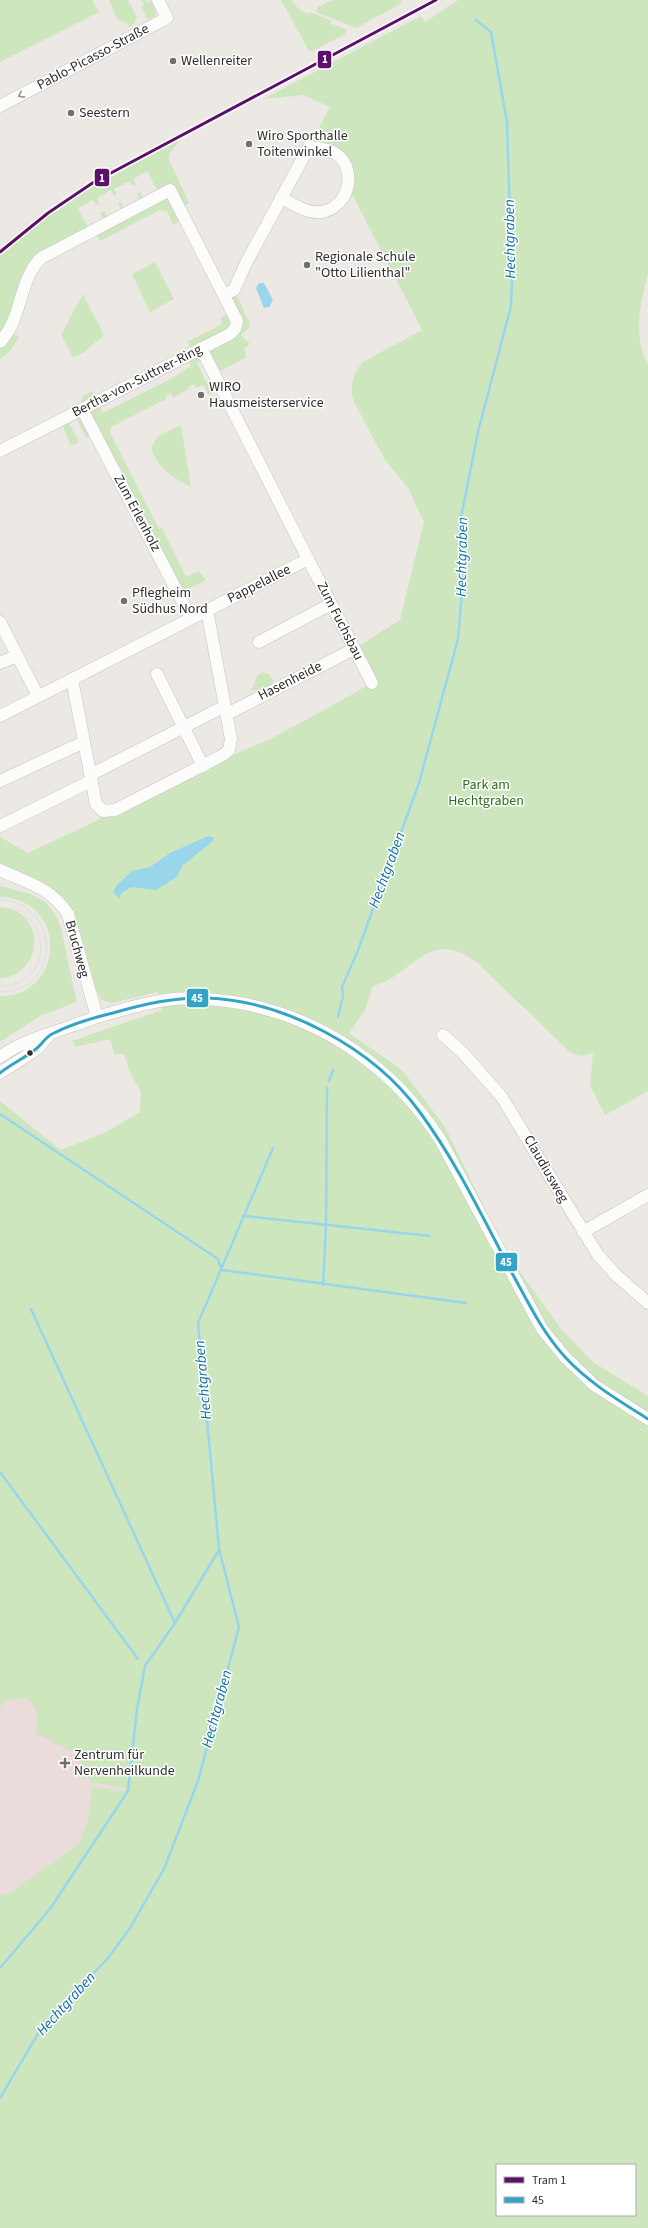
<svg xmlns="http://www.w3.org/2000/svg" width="648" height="2228" font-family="'Source Sans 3',sans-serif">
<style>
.medical{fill:#e9dcdb}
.green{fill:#cee6be;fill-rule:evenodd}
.water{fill:#99d6ec}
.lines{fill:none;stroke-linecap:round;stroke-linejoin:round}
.stream{stroke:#99d6ec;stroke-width:2.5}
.minor-casing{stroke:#c5c4c5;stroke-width:13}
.minor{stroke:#fcfcfb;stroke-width:12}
.tram{stroke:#dfdfe1;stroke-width:1}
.bus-1-casing{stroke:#fff;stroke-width:6}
.bus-1{stroke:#33a4c4;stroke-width:3}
.tram-1-casing{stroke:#fff;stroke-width:6}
.tram-1{stroke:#5d106a;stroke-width:3}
.oneway{stroke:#959594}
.poi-dot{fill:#706f6e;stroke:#fff;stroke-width:1.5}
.bus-dot{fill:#2e2e2e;stroke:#fff;stroke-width:1.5}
.labels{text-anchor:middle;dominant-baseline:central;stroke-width:3;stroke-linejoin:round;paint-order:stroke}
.street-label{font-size:14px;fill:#2e2e2e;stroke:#fff}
.poi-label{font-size:14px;fill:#2e2e2e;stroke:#fff;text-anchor:start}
.park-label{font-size:14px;fill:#2c6e1b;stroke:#fff}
.water-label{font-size:15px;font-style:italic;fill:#0d6fa3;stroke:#fff}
.line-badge{stroke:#fff;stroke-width:1.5}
.badge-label{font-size:11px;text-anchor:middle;font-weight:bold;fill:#fff}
</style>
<rect width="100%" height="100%" fill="#ece8e4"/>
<path class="medical" d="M0,1582l126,206 -105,162 -21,27z"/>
<path class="green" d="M0,0h92l7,12 -99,50z
M109,0h19l9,17 -4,8 -4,2 -2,-4 -10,-4z
M142,0h4l2,3 5,-3 4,10 -3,7 -4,2 -6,-2 2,-1 -5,-9 3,-2z
M281,0h11c4,7 8,11 16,14l3,-4 -1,2 22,9 -2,2 17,7 -2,4 -33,17h-3z
M332,0h69l1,3 -46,25 -40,-16 2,-5z
M458,0h190v273c-7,30 -16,63 0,91v727l-43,24 -15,-30 3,-34c-8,7 -15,6 -24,0l-94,-90c-47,-34 -63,15 -102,25l-8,24 -16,23 53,37 43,57 62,127 55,76 31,32 55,34v832h-648v-333h7l70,-49c12,-18 13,-39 15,-60l31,6 3,-4 -36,-6 -14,-28 -40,-21c1,-16 4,-26 -11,-35l-19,2 -6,8v-607l61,49 45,-18 34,-20 1,-21 -10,-16 -7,-21h-10l-4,-15 -35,8 -3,-6 90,-31 -4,-18 -46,11 -11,-3 -6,-14 -22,-71 -73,-50v-28l28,16 72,-34 -1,-5 5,3h12l111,-57c12,-10 29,-14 43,-21 35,-18 68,-37 102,-56l-18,-34 46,-29 24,-98 -16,-34 -23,-28 -31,-58c-5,-14 -1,-29 9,-40l59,-32 -74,-144 -2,-21 -37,-18 21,-40 -26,-12 -41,4 158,-83 4,6zM497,2165h138v50h-138z
M178,140l1,2 -10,12v6l20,43 -11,4 6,12 -11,6 -6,-14 -7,-1 -60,31 -6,-11 -53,28 -32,73 10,6 -8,13 -11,9v-107c56,-47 105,-78 169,-111l2,2zM147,171l10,19 -14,8 -3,-6 -3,2 3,6 -16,8 -3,-6 -3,2 3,5 -14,8 -3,-6 -4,2 3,6 -15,8 -10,-19 15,-8 3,5 3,-1 -2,-6 14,-8 3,6 3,-2 -3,-5 16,-8 3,5 3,-2 -3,-5z
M155,262l19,37 -24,13 -18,-38z
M234,290l16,34 -1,4 -8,7 9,9 -6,5 3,8 -33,17 -8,-15 -9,4 16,32 -5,-1 -5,-9 -7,3 -2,-4 -6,3 1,2 -16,9 -2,-5 -6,3 1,3 -55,28 -1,6 49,96 3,-1 24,49 13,-6 7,9 -27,14 -84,-160 -9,4 -9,-19 4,-2 9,3 -9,-17 1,-7 10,-5 11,22 71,-36 17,-11 -4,-10 6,-4 -6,-10 35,-18 -1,-6 11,-6 -8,-17z
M83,294l21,41 -21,18 -10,5 -12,-23z
M69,423l10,19 -8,4 -8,-20z
M181,425l10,62c-19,-10 -33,-18 -40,-39l6,-11z
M263,672l5,2 6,7 -9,10 -14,-1 7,-15z
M0,886l31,8 14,8 10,11 6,15 15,71v3l-36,14 -40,26v-46c62,2 72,-96 0,-99z
M0,907c8,1 18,3 23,9 24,22 8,60 -23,63z"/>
<path class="water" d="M259,283h5l9,17 -4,7 -5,1 -8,-20z
M208,836l6,2 -2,4 -29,23 -6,12 -21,13 -24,-3 -11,6 -2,6 -6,-7 4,-7 15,-14 18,-4 20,-14z"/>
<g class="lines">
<path class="stream" d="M338,1017l5,-21 -1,-9 15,-34 62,-170 39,-144 5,-58 -4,-53 19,-96 33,-126 1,-24 -5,-160 -16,-90 -15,-12
M329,1081l4,-11
M0,1114l218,145 3,10
M245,1216l185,20
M222,1270l244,33
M323,1285l3,-59 1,-138
M31,1309l144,314
M0,1472l138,187
M0,1968l50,-59 78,-118 9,-82 8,-43 30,-43 44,-73
M0,2098l39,-66 69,-74 22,-30 34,-59 34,-88 41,-154 -20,-78 -21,-226 75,-175"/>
<defs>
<path id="minor" d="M0,106l167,-88 -9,-18
M224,295l10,-5 12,-27 63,-116c7,1 17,1 24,5 26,14 17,56 -12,60 -13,2 -29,-8 -40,-15
M0,342c23,-24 18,-61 41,-84l129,-68 67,131 -2,8 -5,5 -230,117
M82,409l109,209
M308,559l64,124
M0,622l38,74
M259,642l72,-38
M0,663l17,-7
M157,674l46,92
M72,679l24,125 7,7 12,-1 108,-55 6,-5 2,-11 -24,-129
M227,714l127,-65
M0,716l308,-157 -107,-211
M90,775l135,-69
M0,781l84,-39
M0,826l91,-45
M0,870c29,14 49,16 68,44l29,103
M443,1035l19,17 39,44 97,159 18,20 32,28
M0,1057c23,-17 51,-23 77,-33 28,-10 59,-19 88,-24 24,-4 51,-1 75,3 85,16 155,66 201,138l101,188 23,28 29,28 54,34
M0,1073l37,-24 12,-14
M583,1232l65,-37"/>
</defs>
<use href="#minor" class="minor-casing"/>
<use href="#minor" class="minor"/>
<path class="tram" d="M0,899c66,7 58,95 0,93
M0,986c45,1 56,-56 16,-78"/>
<defs>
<path id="bus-1" d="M0,1073c11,-9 25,-15 36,-24 6,-5 9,-11 16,-15 19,-10 40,-16 61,-21 31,-9 61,-16 94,-15 78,3 166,50 212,113 37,50 64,107 93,162 16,29 30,59 53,84 24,26 53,43 83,62"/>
</defs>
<use href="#bus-1" class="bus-1-casing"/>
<use href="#bus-1" class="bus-1"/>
<defs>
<path id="tram-1" d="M0,252l48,-39 46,-31 342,-182"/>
</defs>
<use href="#tram-1" class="tram-1-casing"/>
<use href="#tram-1" class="tram-1"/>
</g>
<defs><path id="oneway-chevron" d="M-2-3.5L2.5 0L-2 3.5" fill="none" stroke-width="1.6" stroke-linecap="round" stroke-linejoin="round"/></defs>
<use class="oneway" href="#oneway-chevron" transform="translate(21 95) rotate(152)"/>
<g class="poi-dot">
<circle cx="173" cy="61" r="4"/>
<circle cx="71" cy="113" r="4"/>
<circle cx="249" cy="144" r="4"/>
<circle cx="307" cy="265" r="4"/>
<circle cx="201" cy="395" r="4"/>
<circle cx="124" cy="601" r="4"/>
<path d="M63 1757h4v4h4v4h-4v4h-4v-4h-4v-4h4z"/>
</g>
<circle class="bus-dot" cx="30" cy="1053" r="3.5"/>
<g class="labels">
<g class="street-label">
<text transform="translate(93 57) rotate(-28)">Pablo-Picasso-Straße</text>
<text transform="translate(137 381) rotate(-27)">Bertha-von-Suttner-Ring</text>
<text transform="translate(137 513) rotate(62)">Zum Erlenholz</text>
<text transform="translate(259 584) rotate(-27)">Pappelallee</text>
<text transform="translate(340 621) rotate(63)">Zum Fuchsbau</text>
<text transform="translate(290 681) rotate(-27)">Hasenheide</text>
<text transform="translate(77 949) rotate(75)">Bruchweg</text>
<text transform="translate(546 1169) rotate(60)">Claudiusweg</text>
</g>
<g class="poi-label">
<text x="181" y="61">Wellenreiter</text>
<text x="79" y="113">Seestern</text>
<text x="257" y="136">Wiro Sporthalle<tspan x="257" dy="16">Toitenwinkel</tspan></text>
<text x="315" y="257">Regionale Schule<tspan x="315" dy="16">"Otto Lilienthal"</tspan></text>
<text x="209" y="387">WIRO<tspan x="209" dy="16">Hausmeisterservice</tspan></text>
<text x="132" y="593">Pflegheim<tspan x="132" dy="16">Südhus Nord</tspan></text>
<text x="74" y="1755">Zentrum für<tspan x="74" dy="16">Nervenheilkunde</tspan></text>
</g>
<g class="park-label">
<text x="486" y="785">Park am<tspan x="486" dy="16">Hechtgraben</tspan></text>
</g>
<g class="water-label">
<text transform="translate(510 239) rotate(-91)">Hechtgraben</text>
<text transform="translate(462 557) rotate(-89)">Hechtgraben</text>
<text transform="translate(387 870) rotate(-70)">Hechtgraben</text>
<text transform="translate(203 1380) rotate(-95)">Hechtgraben</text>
<text transform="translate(217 1709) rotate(-75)">Hechtgraben</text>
<text transform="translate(66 2004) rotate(-48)">Hechtgraben</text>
</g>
</g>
<g class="line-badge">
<rect x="317" y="50" width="15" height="19" rx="4" fill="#5d106a"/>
<rect x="94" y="168" width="16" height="19" rx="4" fill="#5d106a"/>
<rect x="186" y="988" width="23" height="20" rx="4" fill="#33a4c4"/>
<rect x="495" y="1252" width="23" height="20" rx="4" fill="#33a4c4"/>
</g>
<g class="badge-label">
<text x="325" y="63">1</text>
<text x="102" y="182">1</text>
<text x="197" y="1002">45</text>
<text x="506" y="1266">45</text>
</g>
<rect x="496" y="2164" width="140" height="52" fill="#ffffff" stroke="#ababab"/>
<rect x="504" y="2177" width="20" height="6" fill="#5d106a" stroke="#ababab"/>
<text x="532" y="2184" font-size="12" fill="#2e2e2e">Tram 1</text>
<rect x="504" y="2197" width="20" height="6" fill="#33a4c4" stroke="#ababab"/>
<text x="532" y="2204" font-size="12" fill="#2e2e2e">45</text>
</svg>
